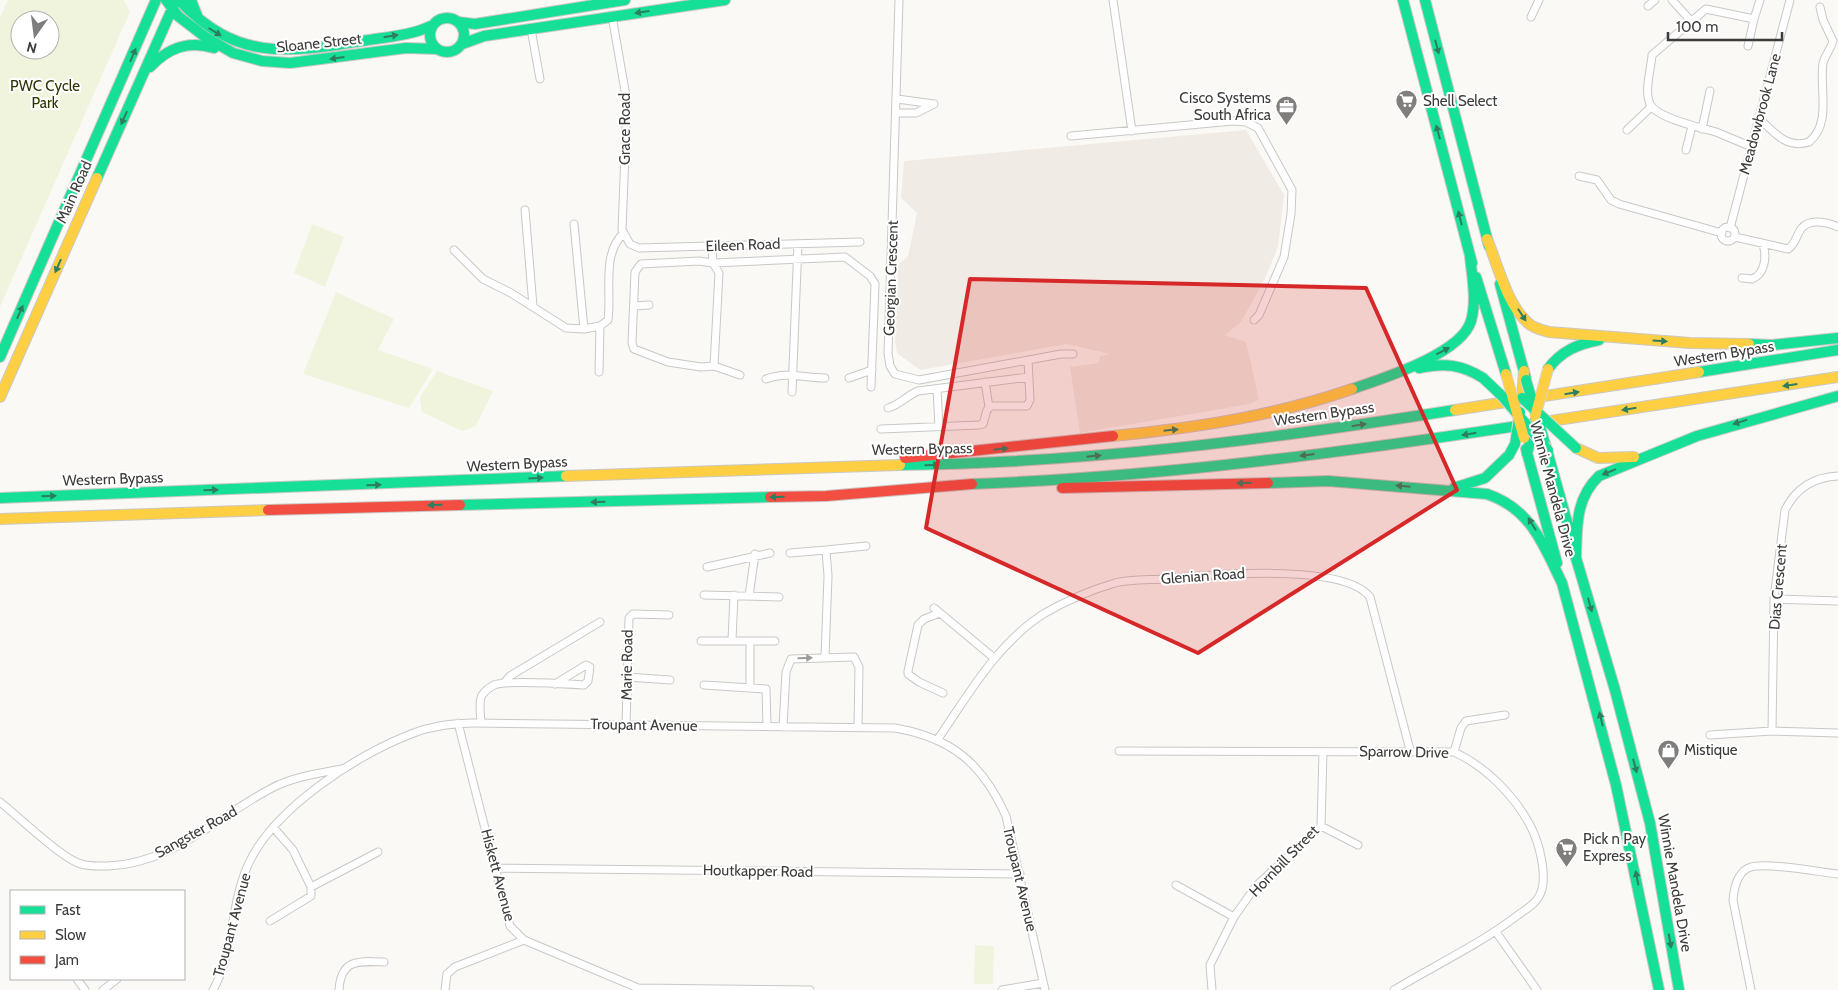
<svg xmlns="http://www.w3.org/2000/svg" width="1838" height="990" font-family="Cabin,sans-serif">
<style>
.built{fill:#f0ebe4}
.green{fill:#f1f4dd;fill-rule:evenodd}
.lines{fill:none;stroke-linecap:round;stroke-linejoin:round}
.street-casing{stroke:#cac8c6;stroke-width:9}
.fast-casing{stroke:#cac8c6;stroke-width:12}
.slow-casing{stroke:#cac8c6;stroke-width:12}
.jam-casing{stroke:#cac8c6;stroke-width:12}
.street{stroke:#fefefe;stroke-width:7}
.fast{stroke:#16e098;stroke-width:10}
.slow{stroke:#ffcf43;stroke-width:10}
.jam{stroke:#f24e42;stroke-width:10}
.fast-bridge-casing{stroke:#d7d6d4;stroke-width:12;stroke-linecap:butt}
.slow-bridge-casing{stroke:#d7d6d4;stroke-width:12;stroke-linecap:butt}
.fast-bridge{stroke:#16e098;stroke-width:10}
.slow-bridge{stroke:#ffcf43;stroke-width:10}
.oneway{fill:#2d7e60}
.oneway2{fill:#9e9d9c}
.marked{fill:#d62828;fill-opacity:0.2;stroke:#d62828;stroke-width:4;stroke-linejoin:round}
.labels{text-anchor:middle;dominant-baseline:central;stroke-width:4;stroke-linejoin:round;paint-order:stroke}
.street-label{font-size:15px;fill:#3d3c3a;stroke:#fff}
.park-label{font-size:15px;fill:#2f3302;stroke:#fff}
.poi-label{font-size:15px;fill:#3d3c3a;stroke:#fff;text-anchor:start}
</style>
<rect width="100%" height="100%" fill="#fbf9f6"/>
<path class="built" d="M1246,130l38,65 -6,52 -13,32 -24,43 -16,13 21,7 13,57 -9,5 -170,29 -10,-66 29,-4 1,-7 10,-2 -43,-10 -147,26 -23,-17 -2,-12 3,-76 10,-9 9,-43 -16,-15 3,-37z"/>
<path class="green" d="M8,0h116l6,12 -130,295v-290zM20,20h30v30h-30z
M312,224l32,13 -19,50 -31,-14z
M336,292l58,27 -16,31 55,19 -24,39 -106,-34z
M437,371l56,20 -18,36 -13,4 -40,-19 -2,-15z
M975,945l19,1 -1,38h-19z"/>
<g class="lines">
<defs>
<path id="street" d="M899,0l-11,353 2,13 5,8 24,6 142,-26h12
M1113,0l19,131
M1672,0l19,21
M1648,6l7,-6
M612,16l15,86 -5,128 8,14 9,4 221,-6
M1531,17l8,-17
M1754,19l6,-19
M531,29l9,50
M1748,46l6,-27 -48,-10 -54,46c-1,14 -8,36 -2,49 6,14 52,24 66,28 12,5 24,10 36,15
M897,99l37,5
M896,113h20l18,-9
M1759,118c15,15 28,31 50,24 23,-19 10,-53 14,-79 2,-8 8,-14 10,-22l-10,-21 -3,-13
M1702,129l8,-38
M1627,130l24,-23
M1071,136l162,-15 13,1 12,6 34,62 -1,24 -7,43 -25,58 -5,5
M1686,150l6,-24
M1579,176l18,4 14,20 8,4 103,29
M525,210l8,96
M574,224l10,105
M1721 234a7 7 0 1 1 14 0a7 7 0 1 1-14 0Z
M1730,228l60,-228
M1735,237l53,12c7,-4 8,-13 13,-20 8,-11 26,-7 37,-2
M712,247l1,16 6,10 -5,93
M454,250l29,29 28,14 55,35 18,1 16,-3 8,-6c4,-27 -7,-67 16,-87
M1742,278l10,1c13,-5 15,-22 11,-35
M634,306l15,-1
M599,372l1,-46
M740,375l-26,-9 -13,1 -33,-5 -34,-13 -2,-6 3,-71 6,-8 58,-3 14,2 132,-6 25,19 5,8 -4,103
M849,378l23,-8
M766,379c21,-8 38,-1 59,-1
M985,382l4,25
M937,389l2,38
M792,392l6,-148
M888,408c12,-3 18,-12 30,-17l111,-14
M881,429l98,-4 4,-1 4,-14 4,-4h36l3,-6 -2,-40
M790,553l36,-3
M707,567l63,-14
M704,595l75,2
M749,596l6,-42
M1774,599l64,2
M934,608l60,50
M940,613l-16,6 -6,6 -10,46v3l11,8 24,11
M732,640l2,-45
M701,641h74
M825,657l3,-81 -2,-26 40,-4
M627,677l43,3
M504,683l6,-7 90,-54
M704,685l62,4 1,37
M750,686v-45
M458,723l52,203 14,14 114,48 172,2
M481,723c0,-8 -3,-20 1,-28 3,-4 8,-8 12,-10 12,-5 74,-1 90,0l4,-4 2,-14 -4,-2 -31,19
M626,725l3,-107 4,-4 36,1
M783,727l3,-55 5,-13 63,-2 5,10 -1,61
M1772,731l2,-132 11,-89c11,-22 29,-33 53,-34
M1710,735l62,-4 66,2
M938,739c30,-44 60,-97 107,-126 21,-12 46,-23 70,-30 15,-4 33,-3 49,-4 42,-4 179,-17 206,18l40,153
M1119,751l335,1c31,14 59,42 76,73 9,17 20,56 8,73 -4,7 -13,12 -20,17 -39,30 -83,50 -124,75
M1454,752l7,-24 5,-7 39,-6
M0,802c19,15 58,53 78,61 10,4 20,3 30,3 64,-2 110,-50 164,-78 21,-11 47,-15 70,-19
M1321,826l37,19
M273,827l20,23 18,37
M496,868l524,6
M1176,885l58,32
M270,921l41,-25v-9l67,-35
M1496,932l41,58
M77,979l8,11
M103,990l14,-11
M213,990c21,-37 17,-85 35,-125 25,-56 107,-109 163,-131 20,-8 42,-11 64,-11l420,5c57,10 87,35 111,88l39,174
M339,990c2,-31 19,-29 45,-28
M445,990l2,-16 8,-7 69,-27
M1002,990l41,-7
M1212,990l-2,-25 24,-48 22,-31 65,-60 2,-74
M1751,990l-18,-90c1,-12 4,-29 18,-33 16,-5 68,5 87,7"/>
<path id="fast" d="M166,0l12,16 26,20 29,17 29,8 28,2 116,-15 31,1
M179,0c57,61 107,53 183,41 24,-4 49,-5 71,-16
M191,0l7,18
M1403,0l69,263
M1425,0l64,246
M430 35a17 17 0 1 1 34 0a17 17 0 1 1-34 0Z
M458,22l17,2 150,-24
M462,44l22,-8 241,-36
M150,67c18,-19 38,-27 64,-19
M97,178l79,-178
M1476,277l30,97
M1500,284l26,95
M1749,344l23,1 66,-7
M0,357l156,-357
M1419,368c25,-5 42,-4 64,10
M1548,369c13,-18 30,-25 51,-29
M1699,372l139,-22
M1352,389c32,-11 109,-35 119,-68 6,-21 1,-44 -1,-65
M1545,443l29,104
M1526,449l31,114
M1527,454l5,-21
M900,465c186,-2 371,-26 555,-55
M1268,483l60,-2 159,13c44,15 56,50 75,89
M972,484c191,-7 382,-33 572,-62
M1454,488l31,-10 24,-23
M0,498l566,-22
M460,505l310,-8
M1576,558l39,132 35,133 29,167
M1576,558c1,-31 -1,-59 23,-82l98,-40 141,-40
M1562,583l54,202 43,205"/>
<path id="slow" d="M1487,239c11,26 19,64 41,84 5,5 14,7 21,9l141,11 59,1
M0,397l97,-219
M1522,398l2,-27
M1455,410l244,-38
M1544,422l294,-45
M1113,436c82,-8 161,-20 239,-47
M1576,448l22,10 36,-1
M566,476l334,-11
M0,519l268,-9"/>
<path id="jam" d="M905,458l208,-22
M1062,488l206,-5
M770,497l56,-1 146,-12
M268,510l192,-5"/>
</defs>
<use href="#street" class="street-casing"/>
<use href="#fast" class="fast-casing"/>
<use href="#slow" class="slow-casing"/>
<use href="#jam" class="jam-casing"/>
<use href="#street" class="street"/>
<use href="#fast" class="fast"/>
<use href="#slow" class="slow"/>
<use href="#jam" class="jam"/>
<defs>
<path id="fast-bridge" d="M1483,378l19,18 46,54
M1526,380l18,60
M1522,398l54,50
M1509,455l6,-11 5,-32"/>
<path id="slow-bridge" d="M1506,374l18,64
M1535,417l13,-48"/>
</defs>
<use href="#fast-bridge" class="fast-bridge-casing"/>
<use href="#slow-bridge" class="slow-bridge-casing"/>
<use href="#fast-bridge" class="fast-bridge"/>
<use href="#slow-bridge" class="slow-bridge"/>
</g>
<defs><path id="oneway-solid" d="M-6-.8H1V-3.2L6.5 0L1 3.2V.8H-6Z" transform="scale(1.25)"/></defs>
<g class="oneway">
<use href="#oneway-solid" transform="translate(642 12) rotate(172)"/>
<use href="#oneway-solid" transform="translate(215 32) rotate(32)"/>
<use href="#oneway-solid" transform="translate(391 36) rotate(-9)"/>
<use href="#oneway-solid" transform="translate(1437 47) rotate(75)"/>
<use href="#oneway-solid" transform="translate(133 55) rotate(-67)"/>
<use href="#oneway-solid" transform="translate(337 58) rotate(172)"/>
<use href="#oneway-solid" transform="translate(124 118) rotate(114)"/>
<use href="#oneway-solid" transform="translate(1438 132) rotate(-105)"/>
<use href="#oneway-solid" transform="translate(1460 218) rotate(-104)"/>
<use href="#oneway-solid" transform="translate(58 266) rotate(114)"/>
<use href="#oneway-solid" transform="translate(20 312) rotate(-66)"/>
<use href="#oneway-solid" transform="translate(1522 315) rotate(57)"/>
<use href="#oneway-solid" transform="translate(1660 341) rotate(4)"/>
<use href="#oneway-solid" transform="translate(1443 351) rotate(-27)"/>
<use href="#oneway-solid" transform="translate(1790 385) rotate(172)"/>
<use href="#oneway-solid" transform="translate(1572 393) rotate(-9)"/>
<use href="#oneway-solid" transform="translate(1629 409) rotate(171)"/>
<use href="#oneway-solid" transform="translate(1740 422) rotate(163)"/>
<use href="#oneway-solid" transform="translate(1359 425) rotate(-9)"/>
<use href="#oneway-solid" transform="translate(1171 430) rotate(-6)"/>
<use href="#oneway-solid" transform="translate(1469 434) rotate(171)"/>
<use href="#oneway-solid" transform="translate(1001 449) rotate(-6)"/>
<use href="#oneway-solid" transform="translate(1307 455) rotate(173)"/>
<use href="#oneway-solid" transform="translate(1094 456) rotate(-6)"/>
<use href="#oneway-solid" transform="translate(932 465) rotate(-2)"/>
<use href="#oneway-solid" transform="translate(1609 472) rotate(158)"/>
<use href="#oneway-solid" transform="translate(536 478) rotate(-3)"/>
<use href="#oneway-solid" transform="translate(1244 483) rotate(179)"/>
<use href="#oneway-solid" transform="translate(374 485) rotate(-2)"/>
<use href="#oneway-solid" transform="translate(1403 486) rotate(-175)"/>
<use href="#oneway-solid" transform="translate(211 490) rotate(-2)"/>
<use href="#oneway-solid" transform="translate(49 496) rotate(-2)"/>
<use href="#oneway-solid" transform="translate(777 497) rotate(178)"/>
<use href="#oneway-solid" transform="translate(598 502) rotate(179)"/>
<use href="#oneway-solid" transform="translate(435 505) rotate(179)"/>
<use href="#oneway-solid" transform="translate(1532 524) rotate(-122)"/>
<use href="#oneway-solid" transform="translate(1590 605) rotate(74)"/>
<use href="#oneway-solid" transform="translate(1601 719) rotate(-104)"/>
<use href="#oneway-solid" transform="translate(1635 766) rotate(75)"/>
<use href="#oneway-solid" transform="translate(1637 878) rotate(-101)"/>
<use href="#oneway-solid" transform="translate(1670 941) rotate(80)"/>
</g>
<use class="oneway2" href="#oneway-solid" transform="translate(805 658) rotate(-1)"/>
<path class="marked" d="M970,279l396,9 91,202 -259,163 -272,-125z"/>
<defs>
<symbol id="supermarket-pin" viewBox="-11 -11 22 30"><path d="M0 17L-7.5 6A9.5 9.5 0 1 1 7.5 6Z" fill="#807e7c" stroke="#fff"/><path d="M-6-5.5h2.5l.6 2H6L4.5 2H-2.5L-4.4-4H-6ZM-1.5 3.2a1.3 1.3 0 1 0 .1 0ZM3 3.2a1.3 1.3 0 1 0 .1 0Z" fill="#fff"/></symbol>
<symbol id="office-pin" viewBox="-11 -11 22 30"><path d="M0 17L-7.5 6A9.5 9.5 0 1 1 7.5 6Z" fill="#807e7c" stroke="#fff"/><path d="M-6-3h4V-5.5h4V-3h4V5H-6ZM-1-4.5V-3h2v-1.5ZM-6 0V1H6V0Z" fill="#fff"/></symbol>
<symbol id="shop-pin" viewBox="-11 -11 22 30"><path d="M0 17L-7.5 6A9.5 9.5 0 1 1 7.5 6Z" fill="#807e7c" stroke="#fff"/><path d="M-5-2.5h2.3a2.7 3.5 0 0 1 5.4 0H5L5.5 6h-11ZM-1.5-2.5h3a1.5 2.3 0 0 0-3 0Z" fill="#fff"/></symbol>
</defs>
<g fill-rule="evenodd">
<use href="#supermarket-pin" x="1394" y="88" width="25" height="34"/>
<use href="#office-pin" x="1274" y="94" width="25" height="34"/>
<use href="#shop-pin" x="1656" y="738" width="25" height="34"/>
<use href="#supermarket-pin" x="1554" y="836" width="25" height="34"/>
</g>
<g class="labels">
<g class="street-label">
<text transform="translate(319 43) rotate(-6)">Sloane Street</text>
<text transform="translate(1760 114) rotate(-75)">Meadowbrook Lane</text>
<text transform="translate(625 129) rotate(-90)">Grace Road</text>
<text transform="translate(74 192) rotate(-66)">Main Road</text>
<text transform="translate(743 245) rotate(-2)">Eileen Road</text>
<text transform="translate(891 278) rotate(-88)">Georgian Crescent</text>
<text transform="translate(1724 354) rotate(-9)">Western Bypass</text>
<text transform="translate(1324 414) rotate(-8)">Western Bypass</text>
<text transform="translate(922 449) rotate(-1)">Western Bypass</text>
<text transform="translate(517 464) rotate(-3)">Western Bypass</text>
<text transform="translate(113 479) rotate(-2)">Western Bypass</text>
<text transform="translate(1553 489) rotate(75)">Winnie Mandela Drive</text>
<text transform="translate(1203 576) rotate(-4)">Glenian Road</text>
<text transform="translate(1778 587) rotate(-85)">Dias Crescent</text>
<text transform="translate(627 665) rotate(-89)">Marie Road</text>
<text transform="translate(644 725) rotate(1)">Troupant Avenue</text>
<text transform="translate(1404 752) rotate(1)">Sparrow Drive</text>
<text transform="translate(196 832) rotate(-29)">Sangster Road</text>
<text transform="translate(1284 861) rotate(-46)">Hornbill Street</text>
<text transform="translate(758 871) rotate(1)">Houtkapper Road</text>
<text transform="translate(498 875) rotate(75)">Hiskett Avenue</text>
<text transform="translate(1020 879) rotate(77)">Troupant Avenue</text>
<text transform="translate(1675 883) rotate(80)">Winnie Mandela Drive</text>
<text transform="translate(232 925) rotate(-75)">Troupant Avenue</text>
</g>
<g class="park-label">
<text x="45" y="86">PWC Cycle<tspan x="45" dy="17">Park</tspan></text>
</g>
<g class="poi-label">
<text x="1271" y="98" text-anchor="end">Cisco Systems<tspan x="1271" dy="17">South Africa</tspan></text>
<text x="1423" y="101">Shell Select</text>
<text x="1684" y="750">Mistique</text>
<text x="1583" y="839">Pick n Pay<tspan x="1583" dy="17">Express</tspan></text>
</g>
</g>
<rect x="10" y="890" width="175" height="90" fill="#ffffff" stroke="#b1b1b0"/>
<rect x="20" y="906" width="25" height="8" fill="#16e098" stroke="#b1b1b0"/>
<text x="55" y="915" font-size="15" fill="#3d3c3a">Fast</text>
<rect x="20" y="931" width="25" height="8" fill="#ffcf43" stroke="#b1b1b0"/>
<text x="55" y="940" font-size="15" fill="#3d3c3a">Slow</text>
<rect x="20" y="956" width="25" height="8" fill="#f24e42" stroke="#b1b1b0"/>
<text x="55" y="965" font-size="15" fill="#3d3c3a">Jam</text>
<g transform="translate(35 35) rotate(194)"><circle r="24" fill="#ffffff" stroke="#b1b1b0"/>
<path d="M0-4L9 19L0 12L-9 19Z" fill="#807e7c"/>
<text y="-8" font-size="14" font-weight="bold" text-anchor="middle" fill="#3d3c3a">N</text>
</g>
<path d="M1668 32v8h114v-8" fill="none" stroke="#3d3c3a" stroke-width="2.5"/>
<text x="1676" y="32" font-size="15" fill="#3d3c3a" stroke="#ffffff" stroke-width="4" paint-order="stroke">100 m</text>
</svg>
